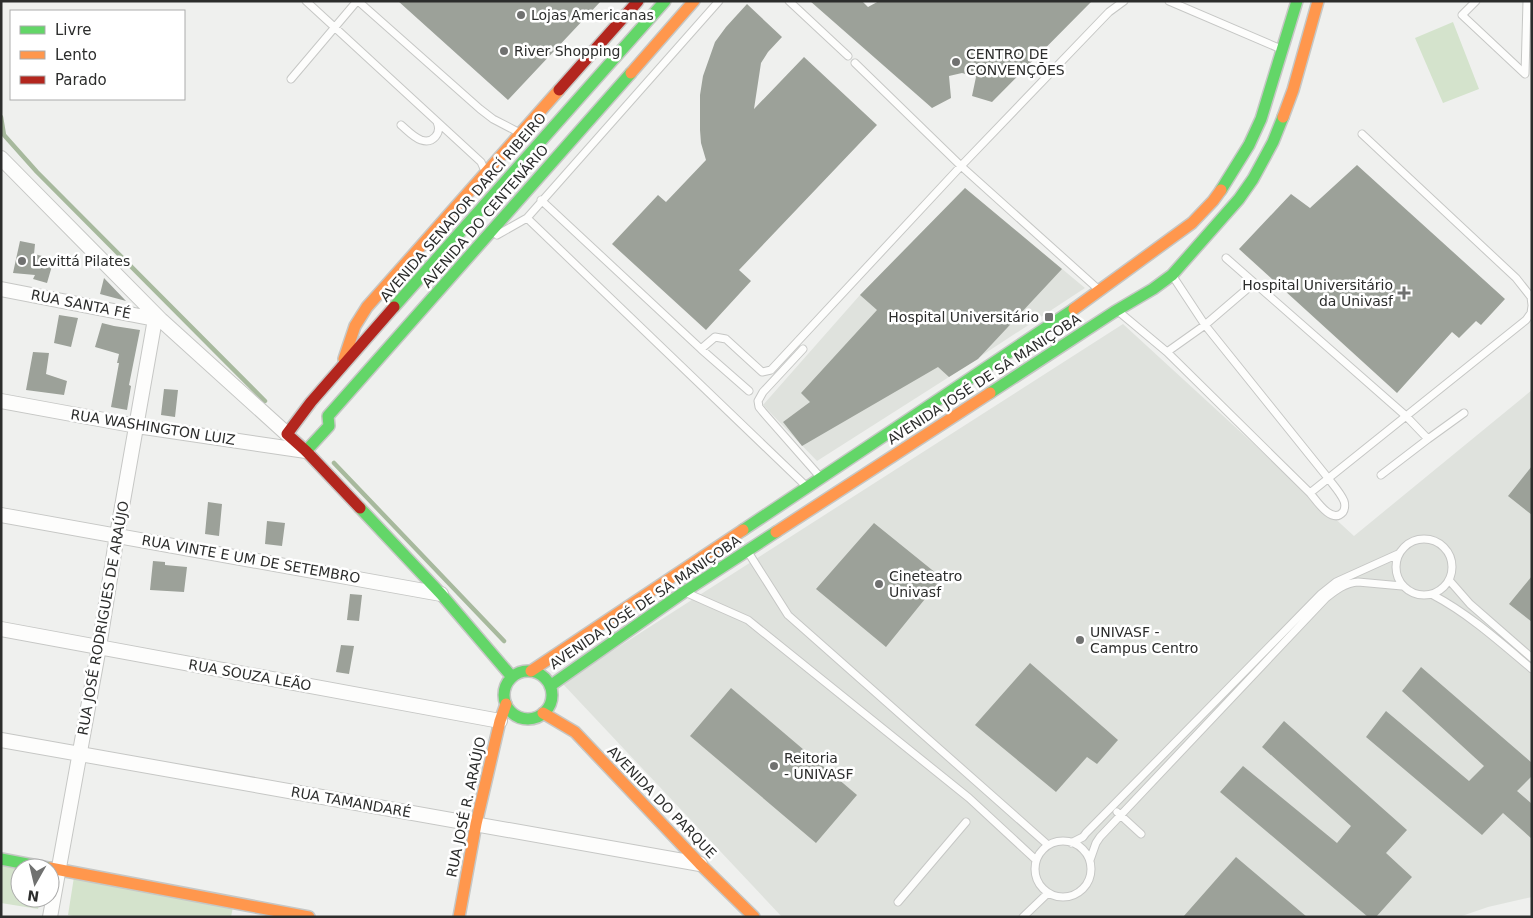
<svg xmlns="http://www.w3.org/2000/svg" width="1533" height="918" font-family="'DejaVu Sans',sans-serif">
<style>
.built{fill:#dfe2dd}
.green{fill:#d4e3cc}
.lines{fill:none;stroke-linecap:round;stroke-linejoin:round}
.stream{stroke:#a7b99d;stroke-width:4.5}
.building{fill:#9ca199}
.lane-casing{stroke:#c6c7c5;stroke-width:9}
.street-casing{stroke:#c6c7c5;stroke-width:16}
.fast-casing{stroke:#c6c7c5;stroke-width:14}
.slow-casing{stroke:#c6c7c5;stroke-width:14}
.jam-casing{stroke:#c6c7c5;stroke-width:14}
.lane{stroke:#fdfdfc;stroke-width:7}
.street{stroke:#fdfdfc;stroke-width:14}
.fast{stroke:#63d668;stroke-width:11}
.slow{stroke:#ff974d;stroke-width:11}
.jam{stroke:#b3261e;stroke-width:11}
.poi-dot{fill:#707170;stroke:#fff;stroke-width:2}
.labels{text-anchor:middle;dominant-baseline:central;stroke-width:5;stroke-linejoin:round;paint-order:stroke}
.poi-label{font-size:14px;fill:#2c2d2c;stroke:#fff;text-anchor:start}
.street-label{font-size:14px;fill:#2c2d2c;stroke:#fff}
</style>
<rect width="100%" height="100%" fill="#eff0ee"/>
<path class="built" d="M965,188l120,100 -136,89 -132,84 -54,-56 97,-110z
M1123,324l231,212 178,-146v507l-44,10 -29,10h-677l-220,-234z"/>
<path class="green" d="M1453,22l26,67 -36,14 -28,-65z
M1,860l19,8v30h21l-3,11 -37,-6z
M74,877l160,25 -3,15h-154l-9,-2z"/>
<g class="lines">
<path class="stream" d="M1,117l3,18 33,37 228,229
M334,463l170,178"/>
</g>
<path class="building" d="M398,1h203l-93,99z
M810,1h52l6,6 11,-6h213l-100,101 -20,-6 4,-19 -14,-4 -13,3 2,22 -19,10z
M747,4l35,33 -14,15 -7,11 -7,46 50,-52 73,68 -138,145 12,11 -45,49 -94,-86 46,-49 8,7 40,-42 -5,-17 -1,-13v-35l3,-19 12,-34 11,-15z
M1357,165l148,134 -24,26 -5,-4 -17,17 -7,-6 -55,61 -158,-144 52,-55 19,14z
M965,188l97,81 -84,90 -29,18 -11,-10 -136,79 -19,-24 27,-20 -9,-9 76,-83 -17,-15z
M20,241l15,3 -1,10 20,5 -7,24 -14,-4 2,-4 -22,-2z
M104,278l22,23 -26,-7z
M59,315l19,3 -7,29 -17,-4z
M102,323l12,3 26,4 -11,55 2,1 -4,24 -16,-3 8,-44h-2l2,-9 -24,-7z
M33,352l16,1 -3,21 21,7 -3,14 -38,-5z
M164,389l14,1 -3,27 -14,-2z
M1532,466v49l-24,-19z
M208,502l14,2 -3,32 -14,-2z
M267,521l18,2 -3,23 -17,-2z
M874,523l68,55 -56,69 -70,-58z
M153,561l12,1v3l22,2 -3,25 -34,-2z
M1532,576v46l-23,-18z
M350,594l12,1 -3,26 -12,-1z
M341,645l13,1 -5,28 -13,-2z
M1030,663l88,77 -21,24 -10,-7 -31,35 -81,-67z
M1421,667l111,96v13l-15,15 15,13v35l-29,-26 -21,22 -116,-98 20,-26 83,70 15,-15 -82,-75z
M731,688l126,107 -41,48 -126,-107z
M1284,721l123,109 -21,23 26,24 -36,40h-8l-148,-125 23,-26 94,77 14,-17 -89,-79z
M1236,857l71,60h-124z"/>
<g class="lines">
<defs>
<path id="lane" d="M306,1l175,161 4,9
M358,1l122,108 13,10 27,14
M789,1l59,55
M1169,1l112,48
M1476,1l-14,14 63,59 2,-73
M855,63l106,103 137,123
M291,79l66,-78
M401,125c6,5 12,12 20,15 12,4 21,-7 16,-18
M1362,134l154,144 15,19 1,8
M541,200l160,149 48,42
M527,218l279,268
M497,235l30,-17 192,-217
M1226,258l180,158 22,23 36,-26
M1118,311l49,41 143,141c6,7 22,32 33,19 2,-3 2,-8 1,-11 -4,-9 -11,-16 -16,-23l-123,-153 -33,-50
M701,349l14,-12 11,2 36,33 9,-2 190,-204 148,-154 15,-11
M803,349l-40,43 -5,9 1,6 4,5 58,66
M1167,352l38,-27 49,-42
M1381,475l47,-36
M1310,493l216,-173 5,-7 1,-7
M1396 567a28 28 0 1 1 56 0a28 28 0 1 1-56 0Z
M748,552l40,63 260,230
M1449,580l21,24 62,54
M687,593l61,27 221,178 67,62
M1433,595c36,19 67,47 99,74
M1117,812l24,22
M1035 869a28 28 0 1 1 56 0a28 28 0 1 1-56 0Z
M1071,843l12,-6 3,-4 235,-239 15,-12 11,-5 51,-23
M1090,860l6,-17 4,-6 226,-239c10,-8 19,-15 32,-16l44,4
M898,902l68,-80
M1023,917l25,-24"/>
<path id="street" d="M1,158l160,162 126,114
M1,289l159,31
M1,401l136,25 169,25
M1,515l440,79
M1,629l499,92
M1,740l699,124
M50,917l49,-270 18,-112 38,-216"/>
<path id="fast" d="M1221,190l28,-45 12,-26 36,-118
M394,307l271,-306
M990,393l124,-81 39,-23 19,-14 67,-76 14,-20 20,-37 10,-25
M306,451l23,-25 -1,-10 303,-343
M360,508l81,86 71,83
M743,530l331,-221
M504 695a24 24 0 1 1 48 0a24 24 0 1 1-48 0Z
M550,686l134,-94 92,-60
M1,859l47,9"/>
<path id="slow" d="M631,73l63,-72
M1283,117l10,-27 25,-89
M1074,309l118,-86 21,-22 8,-11
M344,359l11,-33 12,-19 192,-217
M776,532l214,-139
M531,671l212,-141
M543,713l32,19 125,132 54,53
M50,868l259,49
M459,917l17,-93 24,-103 6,-17"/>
<path id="jam" d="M559,90l79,-89
M360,508l-54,-57 -19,-17 24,-32 83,-95"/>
</defs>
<use href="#lane" class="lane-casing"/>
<use href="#street" class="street-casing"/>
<use href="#fast" class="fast-casing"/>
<use href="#slow" class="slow-casing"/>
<use href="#jam" class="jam-casing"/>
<use href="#lane" class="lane"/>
<use href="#street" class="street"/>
<use href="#fast" class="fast"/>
<use href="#slow" class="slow"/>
<use href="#jam" class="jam"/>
</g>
<g class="poi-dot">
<circle cx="521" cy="15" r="5"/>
<circle cx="504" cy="51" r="5"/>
<circle cx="956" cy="62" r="5"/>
<circle cx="22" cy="261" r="5"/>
<path d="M1401.5 285.5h5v5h5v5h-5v5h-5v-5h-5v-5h5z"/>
<rect x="1044" y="312" width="10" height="10" rx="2.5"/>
<circle cx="879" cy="584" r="5"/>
<circle cx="1080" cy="640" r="5"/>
<circle cx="774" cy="766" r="5"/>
</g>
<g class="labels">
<g class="poi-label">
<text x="531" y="15">Lojas Americanas</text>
<text x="514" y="51">River Shopping</text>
<text x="966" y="54">CENTRO DE<tspan x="966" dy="16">CONVENÇÕES</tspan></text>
<text x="32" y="261">Levittá Pilates</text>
<text x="1393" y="285" text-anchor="end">Hospital Universitário<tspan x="1393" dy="16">da Univasf</tspan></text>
<text x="1039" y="317" text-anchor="end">Hospital Universitário</text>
<text x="889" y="576">Cineteatro<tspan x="889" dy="16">Univasf</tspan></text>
<text x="1090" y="632">UNIVASF -<tspan x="1090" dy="16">Campus Centro</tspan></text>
<text x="784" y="758">Reitoria<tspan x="784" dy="16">- UNIVASF</tspan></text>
</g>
<g class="street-label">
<text transform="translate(463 207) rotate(-49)">AVENIDA SENADOR DARCÍ RIBEIRO</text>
<text transform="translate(485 216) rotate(-49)">AVENIDA DO CENTENÁRIO</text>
<text transform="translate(81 304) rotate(11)">RUA SANTA FÉ</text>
<text transform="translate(984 379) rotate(-33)">AVENIDA JOSÉ DE SÁ MANIÇOBA</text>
<text transform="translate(153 427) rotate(9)">RUA WASHINGTON LUIZ</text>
<text transform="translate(251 559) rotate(10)">RUA VINTE E UM DE SETEMBRO</text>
<text transform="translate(645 602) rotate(-34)">AVENIDA JOSÉ DE SÁ MANIÇOBA</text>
<text transform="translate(103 618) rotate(-80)">RUA JOSÉ RODRIGUES DE ARAÚJO</text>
<text transform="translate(250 675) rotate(10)">RUA SOUZA LEÃO</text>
<text transform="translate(351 802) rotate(10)">RUA TAMANDARÉ</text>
<text transform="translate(662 802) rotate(46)">AVENIDA DO PARQUE</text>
<text transform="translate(466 807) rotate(-78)">RUA JOSÉ R. ARAÚJO</text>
</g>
</g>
<rect width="1533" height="918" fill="none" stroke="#2c2d2c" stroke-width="5"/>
<rect x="10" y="10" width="175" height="90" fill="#ffffff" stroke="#ababab"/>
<rect x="20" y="26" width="25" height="8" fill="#63d668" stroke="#ababab"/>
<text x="55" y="35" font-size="15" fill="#2c2d2c">Livre</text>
<rect x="20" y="51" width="25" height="8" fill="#ff974d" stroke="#ababab"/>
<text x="55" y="60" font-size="15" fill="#2c2d2c">Lento</text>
<rect x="20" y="76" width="25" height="8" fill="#b3261e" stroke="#ababab"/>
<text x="55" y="85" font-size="15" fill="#2c2d2c">Parado</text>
<g transform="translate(35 883) rotate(188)"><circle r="24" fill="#ffffff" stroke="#ababab"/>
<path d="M0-4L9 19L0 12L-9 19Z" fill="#707170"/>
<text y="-8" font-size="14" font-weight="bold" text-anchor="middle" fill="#2c2d2c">N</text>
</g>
</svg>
